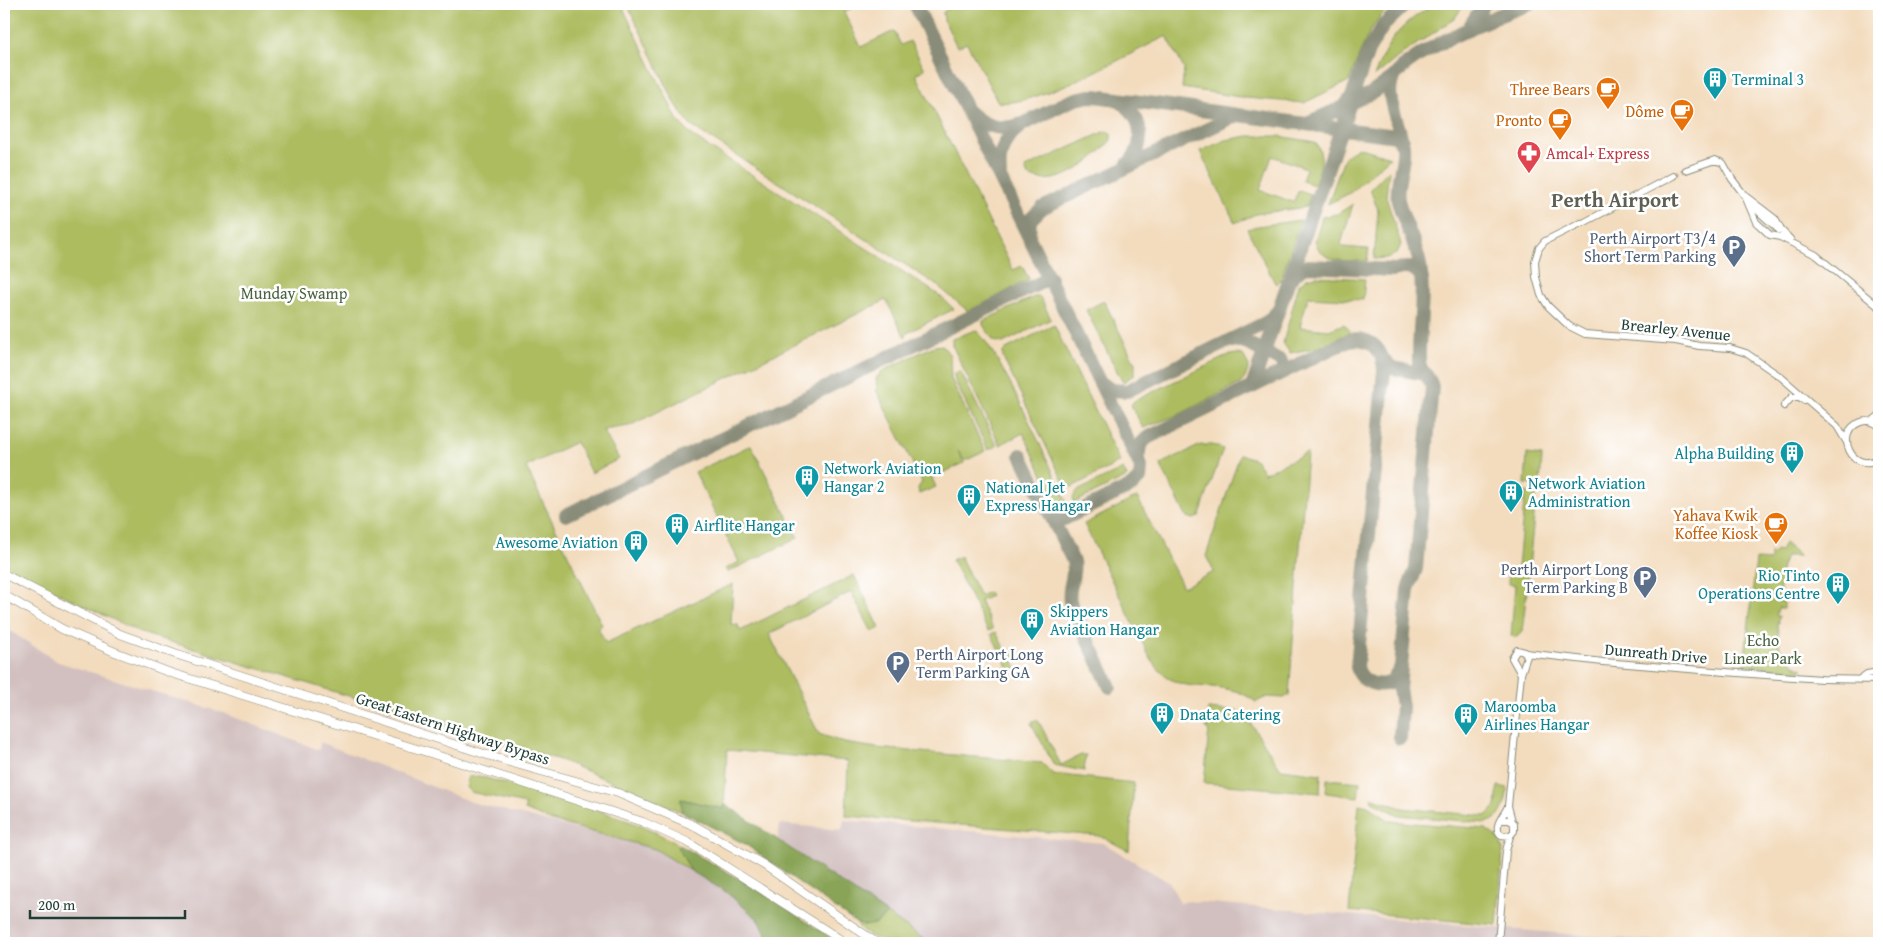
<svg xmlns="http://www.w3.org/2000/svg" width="1883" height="947" font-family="'Gentium Book Plus',serif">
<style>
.industrial{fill:#d2bfbf}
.green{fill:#acbc5f;stroke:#667c4a}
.forest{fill:#89a456;stroke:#547045}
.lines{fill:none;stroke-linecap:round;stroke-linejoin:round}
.taxiway{stroke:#898c79;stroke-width:14}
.secondary-tunnel{stroke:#c9bca2;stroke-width:6;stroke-dasharray:6 3;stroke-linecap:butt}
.secondary-casing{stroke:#898c79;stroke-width:8}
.highway-casing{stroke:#898c79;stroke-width:9}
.secondary{stroke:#fff;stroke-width:6}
.highway{stroke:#fff;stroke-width:8}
.labels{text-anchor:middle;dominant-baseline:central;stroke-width:5;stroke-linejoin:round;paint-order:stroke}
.culture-label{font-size:16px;fill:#0d838f;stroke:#fff;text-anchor:start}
.food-label{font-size:16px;fill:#c56008;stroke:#fff;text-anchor:end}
.health-label{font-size:16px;fill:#be3a42;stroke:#fff;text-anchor:start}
.service-label{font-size:16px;fill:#4e5e75;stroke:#fff;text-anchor:end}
.park-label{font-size:16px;fill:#496341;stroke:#fff}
.street-label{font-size:16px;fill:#1f3d34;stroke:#fff}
.district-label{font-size:21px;font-weight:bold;fill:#5f6053;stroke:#fff}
</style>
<rect width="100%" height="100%" fill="#fff"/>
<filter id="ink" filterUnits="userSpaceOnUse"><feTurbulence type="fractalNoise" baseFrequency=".02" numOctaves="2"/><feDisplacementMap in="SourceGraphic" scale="10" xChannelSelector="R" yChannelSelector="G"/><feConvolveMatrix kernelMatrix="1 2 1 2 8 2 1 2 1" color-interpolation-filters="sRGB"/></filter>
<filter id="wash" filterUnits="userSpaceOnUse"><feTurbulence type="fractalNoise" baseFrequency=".0096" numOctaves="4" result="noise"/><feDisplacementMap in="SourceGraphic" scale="20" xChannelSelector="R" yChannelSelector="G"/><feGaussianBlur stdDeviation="1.12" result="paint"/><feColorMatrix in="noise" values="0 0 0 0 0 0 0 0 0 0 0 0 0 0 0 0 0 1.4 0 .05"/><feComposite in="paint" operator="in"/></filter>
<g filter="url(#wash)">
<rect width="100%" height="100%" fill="#f3dcbe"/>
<path class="industrial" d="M4,627l54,35 165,51 96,37 1,-8 151,60 184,47 71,43 33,28 11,23h-766z
M844,820l259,23 67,40 10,20 7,-2 484,42h-742l-151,-104 2,-15 62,6z"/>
<path class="green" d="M4,4h617l57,117 17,17 244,157 15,14 -47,24 -2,4 -19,-37 -257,126 -26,4 16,29 -28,14 -15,-31 -50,25 76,158 -4,3 8,15 127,-59 -2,40 7,1 2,6 114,-56 26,53 -8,4 -21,-40 -82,42 50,100 26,9 32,5 165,15 11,11 81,9 -5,68 -29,-15 -254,-20 2,-55 -121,-11 -3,59 -43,-10 1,13 -119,-51 -422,-128 -126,-61 -11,-9z
M627,4h233l-16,8 17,35 33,-16 7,14 9,-4 15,28 -9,5 97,196 9,-4 7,13 -60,33 -31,-26 -248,-161 -15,-22z
M955,4h438c-24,18 -33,50 -44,77l-45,22 -58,-5 -64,-10 2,-19 -17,-33c-35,16 -134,73 -169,66l-31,-59 -10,4 -13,-27 -1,-8z
M1436,4h29l-11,15 -52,35 -28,23c12,-36 28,-55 62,-73z
M1106,131l5,2v7c-18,21 -53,50 -83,36l-3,-8z
M1248,136h31l36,6c11,15 5,27 -1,43l-12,-4 4,-13 -34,-12 -12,34 33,12 6,-12 12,4 -5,13 -50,7 -21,9 -35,-72 26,-11z
M1358,147l32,10 -40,36 -22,11 16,-46z
M1389,170l-3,27 15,47c-4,14 -13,14 -27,15l4,-48 -8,-22z
M1353,204l-12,40 2,3 26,2 -2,12c-20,-1 -46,4 -52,-21l7,-23 15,-3z
M1301,220l-20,59 -4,5 -2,-1 -28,-54 11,-3z
M1316,276l49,3 -2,21 -55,-3 -8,30 29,3 15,-6 7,8 -31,15 -30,6 -7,-10 16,-59 8,-6z
M1034,297h6l11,22 -48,24 -9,-2 -11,-16v-4z
M1104,301l31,62v11l-10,7h-3l-36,-71z
M1054,325l66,137 -48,25 -8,-4 -61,-125v-6l3,-3z
M975,330c21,12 80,148 94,177l-7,2 -5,-5 -34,-71 -23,12 -48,-100v-6z
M942,345l8,10 1,24 34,72 -20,10 -7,-10 6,12 -32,15 4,9 -17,7 -1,-6 4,-6 -45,-90 -1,-14 6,-7 52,-25z
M1237,354l6,1 6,11 -4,12 -4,5 -63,32 -35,13 -12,-23 3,-4 95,-46z
M960,370l37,76 -9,4 -33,-69 -1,-7z
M751,445l47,93 -70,34 -2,-3 13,-7 -44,-90z
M1201,445h12l10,4 -24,68 -6,2 -7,-3 -26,-52z
M1307,453l-18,242 -5,3 -17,-1 -11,5c-6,-4 -13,-9 -21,-11 -38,-11 -60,7 -86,-35l-65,-132 53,-27 46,90 31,-15 -8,-16 34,-102 16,6 8,13z
M1527,454l15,2 -2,29 -15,-1z
M1123,469l4,8 -53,26 -1,-6 4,-6z
M1525,492l11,2 -7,74 -11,-1z
M1784,543l16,13h-13c-6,5 -8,25 -5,30l-3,1 2,6 -2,1v7l5,1v6h-6l-2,8h3l-2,6h2l-2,2 3,25 12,4v9l6,5 4,1v3l-58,-6 12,-105 14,1v-8l4,1 2,-3 4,1z
M960,556l20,40 9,-4 2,4 -11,5 13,28 -5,2 -36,-71z
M1509,571l20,2 -7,59 -5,5 -6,-1 4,-51 -7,-1z
M996,632l11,22 8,-4 4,9 -5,3 3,6 -6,5 -20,-39z
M1208,709l35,3 38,57 40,5 -1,19 -116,-10 5,-54 -3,-1z
M1038,720l23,45 20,-10h5l-2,16 -30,-6 -23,-42z
M479,776l122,35 46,17 29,15 15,28 -36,-22 -103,-28 -27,-11v-6l-55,-12 -4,-5 2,-10z
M1327,779l33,3 -2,15 -32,-4z
M1498,786l10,2c-3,17 -5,31 -23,35l-86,-8 -27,-14 -1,-4 31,11 83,8 11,-9z
M1359,804l9,2 22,15 96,8 13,10 4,10 -6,76 -148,-14z
M887,914l42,29c-26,0 -56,4 -73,-20 13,5 22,1 31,-9z"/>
<path class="forest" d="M681,799l43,10 1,-5 162,110c-10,10 -17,14 -31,9l-111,-79 -63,-32z
M676,843l76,43 87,57h-69l-11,-23 -33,-28 -35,-21z"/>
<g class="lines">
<path class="taxiway" d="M915,4l226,463 -1,11 -8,8 -68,33h-8l-6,-5
M1470,26l14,-22
M1117,100c26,13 31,45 10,65
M1346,105l26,-12 22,-16
M969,112c43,43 82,-16 126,-16l301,40 7,9
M1307,123l37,-16 7,-9
M1000,174c-2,-19 4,-37 21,-48
M1029,237l1,-17 12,-12 193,-92
M1291,278l9,-9 8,-3 86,4c12,-3 22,-5 28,9
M1230,341h13l38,20
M1383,359l9,9 34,6
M1100,382l11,8 16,1 140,-69 10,-10
M1252,387l116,-336 15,-25 23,-22
M1021,455l52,106c3,14 -6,27 -3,41l40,85
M1138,459l2,-14 7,-7 202,-98c22,-4 35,10 35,31l-27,296c4,16 21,21 35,15l8,-13
M566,515l484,-237
M1400,738l2,-32 -3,-17 9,-100 8,-20 16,-182c-2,-11 -11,-14 -13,-24 -1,-33 6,-65 1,-98 -4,-23 -17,-43 -22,-65 -3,-17 7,-36 5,-53 -1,-19 -21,-53 -9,-70 18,-26 105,-63 136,-73"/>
</g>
</g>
<g filter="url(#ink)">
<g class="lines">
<path class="secondary-tunnel" d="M1673,176l13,-6"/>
<defs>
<path id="secondary" d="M1686,170l29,-10 8,3 9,16 13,17 11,26 14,13 10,2 36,18 63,52
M1745,196l30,23 6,11 9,9
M1752,202l6,9 21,19
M1585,222l88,-46
M1581,223l-36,18 -6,7 -4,13 1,16 5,18 7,11 21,20 16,8 91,7 23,5 31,2 16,5 35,24 56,49 9,15
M1784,406l8,-9h7l5,3
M1871,422l8,-6
M1879,426c-5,-4 -12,-6 -18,-4 -29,10 -8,54 18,36
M1526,653l77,9 135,11 84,6 57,1
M1860,679l7,-5 12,-2
M1502,820h7l5,3v8l-4,5 -9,-1c-9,-9 3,-19 7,-29
M1512,821l-4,-15 13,-132 6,-18 -2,-4 -8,-2 -5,8 9,16
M1498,943l8,-92 4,-15"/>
<path id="highway" d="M4,574l116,60 55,20 334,108 109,31 77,33 69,39 113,78
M4,595l58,34 53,23 56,21 259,80 213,69 46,21 157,100"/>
</defs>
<use href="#secondary" class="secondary-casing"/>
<use href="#highway" class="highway-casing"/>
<use href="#secondary" class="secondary"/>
<use href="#highway" class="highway"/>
</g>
</g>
<defs>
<symbol id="building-pin" viewBox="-11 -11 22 30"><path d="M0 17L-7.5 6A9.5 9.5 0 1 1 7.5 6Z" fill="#0f9aa8" stroke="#fff"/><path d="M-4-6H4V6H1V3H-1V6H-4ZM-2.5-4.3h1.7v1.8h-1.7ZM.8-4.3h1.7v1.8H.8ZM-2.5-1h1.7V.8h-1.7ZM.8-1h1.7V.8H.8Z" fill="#fff"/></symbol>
<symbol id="cafe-pin" viewBox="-11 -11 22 30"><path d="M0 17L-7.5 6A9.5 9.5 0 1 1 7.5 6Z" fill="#e8710a" stroke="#fff"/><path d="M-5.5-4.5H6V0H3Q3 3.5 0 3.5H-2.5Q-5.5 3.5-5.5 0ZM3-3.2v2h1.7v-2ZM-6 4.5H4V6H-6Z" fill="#fff"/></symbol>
<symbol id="pharmacy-pin" viewBox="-11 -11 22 30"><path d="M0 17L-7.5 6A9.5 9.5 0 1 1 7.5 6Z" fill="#e0444e" stroke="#fff"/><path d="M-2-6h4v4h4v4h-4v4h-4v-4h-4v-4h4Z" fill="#fff"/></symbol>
<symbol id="parking-pin" viewBox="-11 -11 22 30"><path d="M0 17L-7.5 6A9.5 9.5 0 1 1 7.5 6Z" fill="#5c6f8a" stroke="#fff"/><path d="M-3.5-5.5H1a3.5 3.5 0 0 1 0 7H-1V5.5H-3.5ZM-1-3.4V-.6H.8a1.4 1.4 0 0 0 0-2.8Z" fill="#fff"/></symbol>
</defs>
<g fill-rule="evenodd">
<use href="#building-pin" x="1701" y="65" width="28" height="38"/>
<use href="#cafe-pin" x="1594" y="75" width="28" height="38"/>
<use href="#cafe-pin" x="1668" y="97" width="28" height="38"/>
<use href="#cafe-pin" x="1546" y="106" width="28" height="38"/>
<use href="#pharmacy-pin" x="1515" y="139" width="28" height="38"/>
<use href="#parking-pin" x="1720" y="233" width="28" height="38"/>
<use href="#building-pin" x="1778" y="439" width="28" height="38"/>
<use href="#building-pin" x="793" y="463" width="28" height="38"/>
<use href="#building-pin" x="1497" y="478" width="28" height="38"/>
<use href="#building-pin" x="955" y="482" width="28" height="38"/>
<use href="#cafe-pin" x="1762" y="510" width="28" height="38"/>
<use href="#building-pin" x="663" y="511" width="28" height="38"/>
<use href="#building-pin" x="622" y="528" width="28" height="38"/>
<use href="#parking-pin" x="1631" y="564" width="28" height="38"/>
<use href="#building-pin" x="1824" y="570" width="28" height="38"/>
<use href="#building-pin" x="1018" y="606" width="28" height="38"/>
<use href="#parking-pin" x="884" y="649" width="28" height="38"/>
<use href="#building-pin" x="1148" y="700" width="28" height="38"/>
<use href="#building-pin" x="1452" y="701" width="28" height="38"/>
</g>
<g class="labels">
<g class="culture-label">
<text x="1732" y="79">Terminal 3</text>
<text x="1774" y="453" text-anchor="end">Alpha Building</text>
<text x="824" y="468">Network Aviation<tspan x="824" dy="18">Hangar 2</tspan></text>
<text x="1528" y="483">Network Aviation<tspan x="1528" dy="18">Administration</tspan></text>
<text x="986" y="487">National Jet<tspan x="986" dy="18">Express Hangar</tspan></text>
<text x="694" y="525">Airflite Hangar</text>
<text x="618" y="542" text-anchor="end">Awesome Aviation</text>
<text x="1820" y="575" text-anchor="end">Rio Tinto<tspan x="1820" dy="18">Operations Centre</tspan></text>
<text x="1050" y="611">Skippers<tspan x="1050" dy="18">Aviation Hangar</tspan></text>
<text x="1484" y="706">Maroomba<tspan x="1484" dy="18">Airlines Hangar</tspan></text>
<text x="1180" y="714">Dnata Catering</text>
</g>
<g class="food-label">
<text x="1590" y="89">Three Bears</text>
<text x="1664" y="111">Dôme</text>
<text x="1542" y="120">Pronto</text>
<text x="1758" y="515">Yahava Kwik<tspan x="1758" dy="18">Koffee Kiosk</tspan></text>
</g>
<g class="health-label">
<text x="1546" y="153">Amcal+ Express</text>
</g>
<g class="service-label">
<text x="1716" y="238">Perth Airport T3/4<tspan x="1716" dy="18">Short Term Parking</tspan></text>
<text x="1628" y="569">Perth Airport Long<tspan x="1628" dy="18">Term Parking B</tspan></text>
<text x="916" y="654" text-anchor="start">Perth Airport Long<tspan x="916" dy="18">Term Parking GA</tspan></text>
</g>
<g class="park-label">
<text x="294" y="293">Munday Swamp</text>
<text x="1763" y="640">Echo<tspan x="1763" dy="18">Linear Park</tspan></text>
</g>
<g class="street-label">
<text transform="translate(1676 329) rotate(6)">Brearley Avenue</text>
<text transform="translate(1656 653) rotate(5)">Dunreath Drive</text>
<text transform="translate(453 728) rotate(18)">Great Eastern Highway Bypass</text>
</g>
<g class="district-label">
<text x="1615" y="199">Perth Airport</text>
</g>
</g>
<rect width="1883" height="947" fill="none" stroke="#fff" stroke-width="20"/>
<path d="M30 910v8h155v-8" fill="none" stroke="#1f3d34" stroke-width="2.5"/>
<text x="38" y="910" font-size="15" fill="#1f3d34" stroke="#ffffff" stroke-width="4" paint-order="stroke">200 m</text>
</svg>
